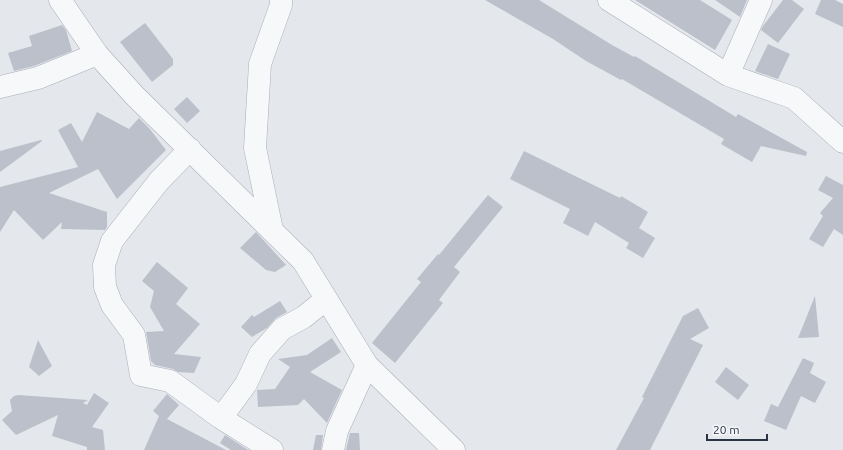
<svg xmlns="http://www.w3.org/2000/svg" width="843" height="450" font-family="Ubuntu,sans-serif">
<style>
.building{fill:#bbc0ca}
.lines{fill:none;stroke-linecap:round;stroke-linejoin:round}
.street-casing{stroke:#a9aeb7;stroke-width:23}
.street{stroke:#f7f8fa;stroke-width:22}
</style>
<rect width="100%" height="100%" fill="#e4e7ec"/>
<path class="building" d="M485,0h54l73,45 22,12 1,-1 101,61 2,-3 69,38 -1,4 -45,-10 -9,16 -31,-18 3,-5 -102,-60 -1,1 -35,-19 -33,-22z
M635,0h65l32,20 -17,30z
M715,0h32l-7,17z
M783,0h9l12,9 -26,34 -17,-13 2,-4z
M821,0h14l8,4v23l-28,-13z
M145,23l28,36v6l-21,17 -32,-40z
M62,25l4,5 6,21 -38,15 -20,5 -6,-18 24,-7 -3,-10z
M768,44l22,10 -12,25 -23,-8z
M187,97l13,14 -13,12 -13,-14z
M97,112l32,17 10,-11 10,10 17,22 -49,49 -19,-30 -49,24 58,19v15l-2,3 -44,-1 1,-7 -19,18 -29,-30 -14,22v-45l78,-20 -20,-37 13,-7 11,19z
M41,140l1,1 -42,31v-21z
M524,151l96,47 1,-2 27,16 -9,16 16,10 -12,20 -17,-10 3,-5 -34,-21 -7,14 -25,-13 7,-14 -60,-30z
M826,176l17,9v50l-9,-6 -11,18 -14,-8 14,-23 -3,-3 13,-15 -15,-8z
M488,195l15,12 -49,60 6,5 -21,28 4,3 -48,60 -23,-20 49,-61 -4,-3 21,-25 1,1z
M256,232l11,12 19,21 -11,7 -9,-2 -26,-22z
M157,262l31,26 -12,16 24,20 -26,30 27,3 -7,16 -16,-1 -5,-3 -18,-4 -4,-4 -5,-29 18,-1 -14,-24 4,-16 -12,-10z
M815,296l4,41 -21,1z
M280,301l7,11 -11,6 -9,10 -15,9 -11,-10 11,-12 2,2z
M698,308l11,20 -19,11 13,6 -53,105h-34l28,-52 -2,-1 41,-81z
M332,338l9,14 -31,20 32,18 -15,33 -23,-24 -6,6 -40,2 -1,-17 18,-1 15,-22 -12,-8 29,-4z
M38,340l14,26 -13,10 -10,-9z
M803,358l11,5 -4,10 16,9 -11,21 -14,-7 -15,34 -22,-9 7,-17 7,3z
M726,367l23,18 -11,15 -23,-18z
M94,393l15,10 -17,24 11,3 2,20h-18v-3l-35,-11 6,-21 -42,20 -14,-15 10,-9 -2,-11 4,-4 4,-1 70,5 -5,3 4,2z
M167,394l12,11 -12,14 59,31h-82l15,-34 -6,-5z
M350,433h9l1,17h-14z
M225,435l23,15h-17l-11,-7z
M316,435h7l-2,15h-8z"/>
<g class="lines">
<defs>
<path id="street" d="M60,0l37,54 37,41 169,166 64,104 87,85
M609,0l119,75 66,23 49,44
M728,75l33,-75
M0,87l38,-9 59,-24
M190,149l-31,32 -47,60 -8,24 1,22 7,18 22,30 7,40 29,6 51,37
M272,230l-17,-82 5,-84 21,-59v-5
M272,450l-51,-32 25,-34 14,-30 22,-25 22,-12 22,-18
M333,450l4,-19 30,-66"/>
</defs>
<use href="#street" class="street-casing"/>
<use href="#street" class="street"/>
</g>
<path d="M707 434v6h60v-6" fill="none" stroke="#2b3445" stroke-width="2"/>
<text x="713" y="434" font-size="12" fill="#2b3445" stroke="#f4f6f9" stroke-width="3" paint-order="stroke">20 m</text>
</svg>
